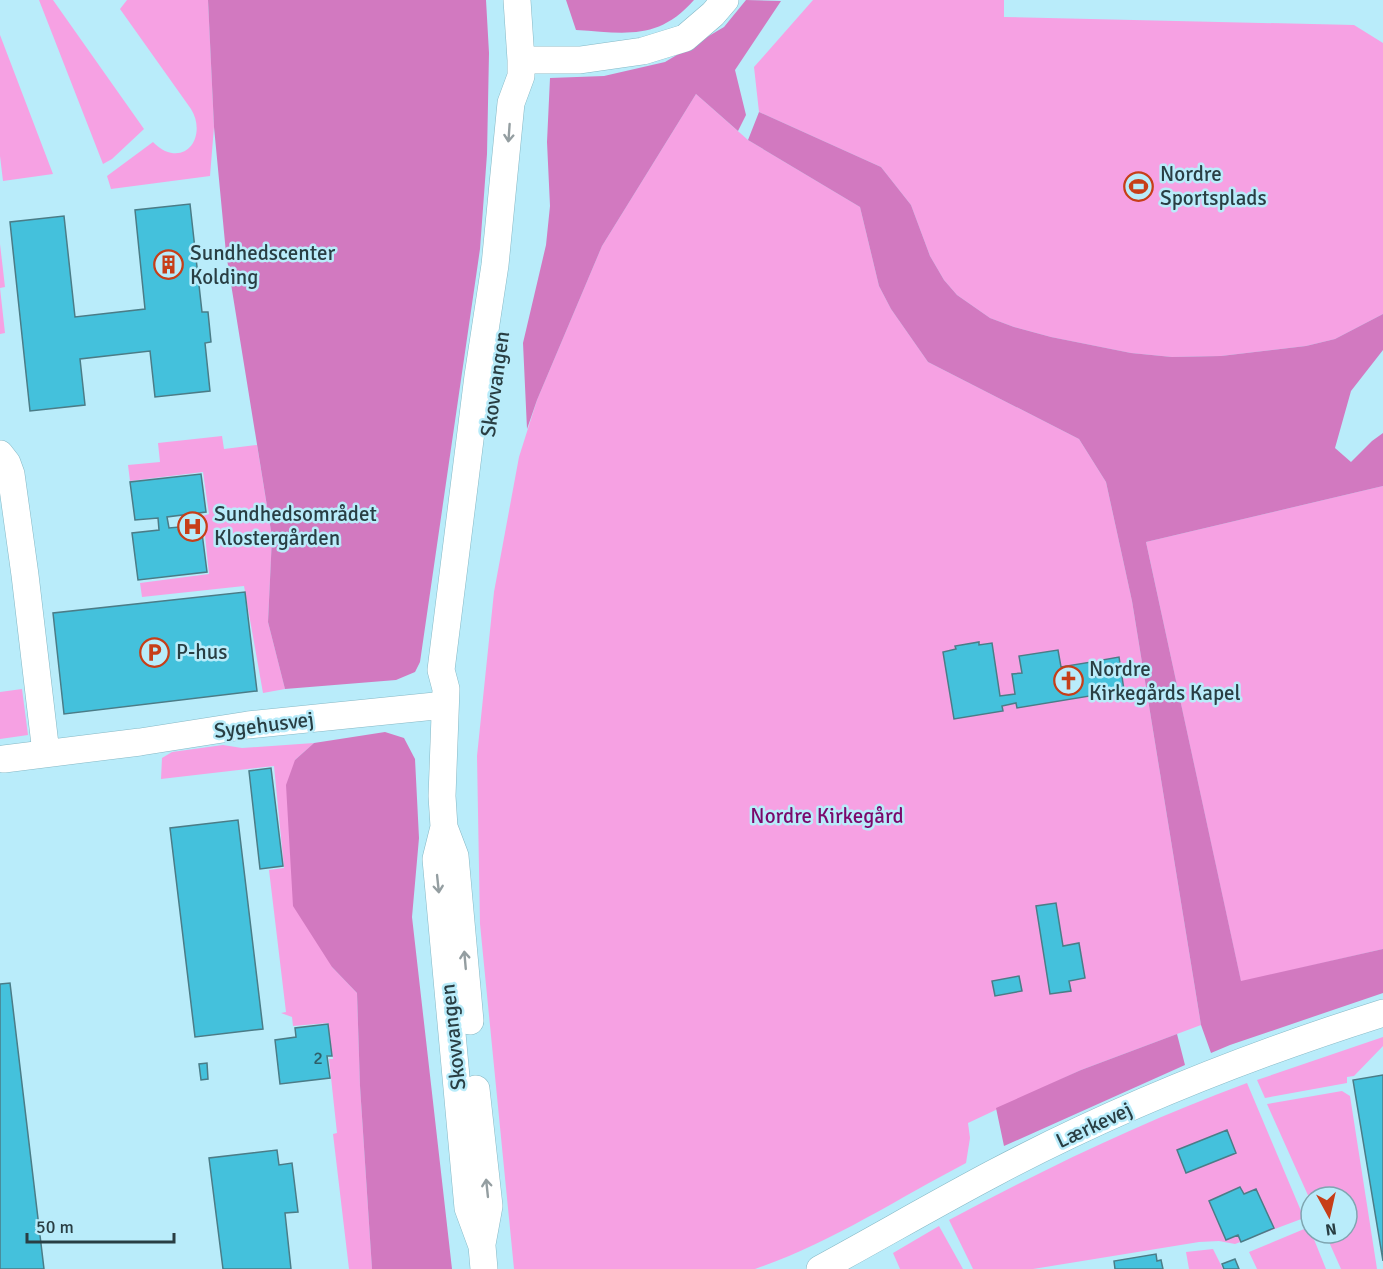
<svg xmlns="http://www.w3.org/2000/svg" width="1383" height="1269" font-family="Signika,sans-serif">
<style>
.green{fill:#f6a1e3}
.forest{fill:#d279c0}
.building{fill:#44c1dc;stroke:#4b7c87;stroke-width:1.5}
.lines{fill:none;stroke-linecap:round;stroke-linejoin:round}
.minor-casing{stroke:#86b8c5;stroke-width:28}
.minor{stroke:#fff;stroke-width:27}
.oneway{stroke:#949ea1}
.labels{text-anchor:middle;dominant-baseline:central;stroke-width:5;stroke-linejoin:round;paint-order:stroke}
.number-label{font-size:18px;fill:#305f69}
.poi-label{font-size:21px;fill:#293e43;stroke:#b9ecfa;text-anchor:start}
.street-label{font-size:21px;fill:#293e43;stroke:#b9ecfa}
.park-label{font-size:21px;fill:#7b086b;stroke:#b9ecfa}
</style>
<rect width="100%" height="100%" fill="#b9ecfa"/>
<path class="green" d="M39,0h14l91,129 -32,30 -9,5z
M127,0h81l6,127 -4,49 -99,13 -4,-13 46,-34c3,3 8,7 12,9 27,11 40,-20 26,-42l-71,-100z
M813,0h191v17l350,8 29,18v271l-48,25 -29,7 -85,10 -49,1 -41,-4 -80,-16 -37,-10 -24,-9 -33,-23 -13,-15 -14,-24 -19,-51 -30,-38 -122,-55 -5,-45z
M0,35l53,139 -50,7 -3,-25z
M696,94l52,46 112,67 19,79 12,23 37,53 151,77 27,43 26,119 69,424 -120,45 -113,53 2,15 -4,25c-69,36 -137,81 -211,106h-241l-34,-345 -3,-168 17,-164 25,-135 18,-57 65,-154z
M0,244l5,43 -5,1 5,45 -5,1z
M222,436l2,13 33,-4 15,92 -4,85 17,67 -22,4 -19,-107 -102,11 -2,-14 69,-9 -6,-58 6,-2 -6,-42 -73,9 -2,-16 32,-3 -2,-19z
M1383,486v463l-142,33 -95,-440z
M22,689l6,46 -28,4v-47z
M314,743l-19,17 37,207 25,26 3,93 12,183h-23l-16,-135 4,-1 -8,-74h4l-5,-36 -35,3 -1,-9 -11,-4 5,-1 -17,-142 15,-2 -10,-102 -113,13 1,-21 10,-6 51,-7 19,3z
M1383,1037v9l-29,30 -7,1v6l-82,15 -8,-18z
M1247,1083l57,135 -69,26 -16,-3 -20,1 -166,27h-60l-24,-49c97,-52 195,-99 298,-137z
M1342,1091l8,5 27,173h-36l-16,-36h22v-36h-36v5l-44,-98z
M939,1226l24,43h-63l-7,-16z
M1309,1227l17,42h-69l-8,-17z
M1213,1249l10,20h-34l-3,-17z"/>
<path class="forest" d="M208,0h278l3,53 -2,101 -7,95 -60,413 -5,10 -19,8 -111,9 -17,-67 4,-85 -46,-284 -12,-126z
M566,0h128c-36,41 -69,33 -118,30z
M746,0l35,1 -46,69 11,45 -8,16 -42,-37 -94,152 -65,154 -10,29 -4,-86 23,-98 4,-39 -3,-64 3,-64 54,-2 61,-14 59,-35z
M759,112l122,55 30,38 19,51 14,24 13,15 33,23 24,9 37,10 80,16 41,4 49,-1 85,-10 29,-7 48,-25v36l-32,41 -16,57 16,14 21,-21 11,-8v53l-237,56 95,439 142,-32v44l-153,52 -19,8 -10,-28 -69,-424 -26,-119 -27,-43 -151,-77 -37,-53 -12,-23 -19,-79 -112,-67z
M385,732l19,6 11,21 4,79 -7,79 40,352h-80l-12,-183 -3,-93 -25,-26 -39,-61 -7,-121 9,-25 19,-17z
M1177,1034l8,31 -181,81 -8,-38 85,-38z"/>
<path class="building" d="M190,204l12,108h6l3,30 -6,1 5,48 -55,6 -5,-46 -70,8 5,46 -55,6 -20,-189 54,-6 11,101 70,-8 -10,-99z
M201,474l5,38 -39,5 2,11 32,-3 6,47 -69,8 -6,-47 27,-3 -1,-12 -23,2 -5,-38z
M245,592l12,99 -193,23 -11,-101z
M979,642v3l13,-2 8,53 15,-2 -3,-20 10,-1 -3,-17 39,-6 3,17 30,-5 2,15 11,-2 -2,-15 17,-3 5,33 -17,4 -1,-10 -12,2 2,9 -79,13 -1,-5 -14,3 1,5 -49,8 -11,-67 13,-3 -1,-3z
M271,768l12,98 -23,3 -11,-98z
M238,820l25,209 -68,8 -25,-209z
M1056,903l7,43 16,-3 6,35 -16,3 2,10 -21,3 -14,-88z
M1019,976l3,15 -27,5 -3,-15z
M10,983l34,286h-44v-285z
M328,1024l4,32h-5l3,22 -50,6 -5,-44 21,-3 -1,-9z
M207,1063l1,16 -7,1 -2,-16z
M1383,1075v186l-30,-181z
M1227,1130l9,23 -50,20 -9,-23z
M277,1150l2,15 13,-2 6,49 -13,1 6,56h-68l-14,-111z
M1240,1187l4,7 12,-5 18,39 -33,14 -3,-7 -12,5 -17,-39z
M1156,1254l1,7 4,-1 2,9h-48l-1,-8z
M1235,1259l4,10h-15l-2,-5z"/>
<g class="lines">
<defs>
<path id="minor" d="M521,60h59l63,-9 42,-13 28,-24 12,-14
M0,454l7,9 4,11 14,101 21,178
M4,759l136,-17 108,-17 197,-20
M444,827l11,29 15,165
M476,1089l13,117 -7,38
M484,1269l-2,-23 -14,-38 -32,-349 8,-32 -2,-31 4,-107 -5,-19 37,-294 17,-111 16,-162 10,-27v-16l-4,-60
M820,1269c59,-32 117,-66 176,-97 123,-65 254,-117 387,-159"/>
</defs>
<use href="#minor" class="minor-casing"/>
<use href="#minor" class="minor"/>
</g>
<defs><path id="oneway-shaft" d="M-6 0H5M1.5-3L5.5 0L1.5 3" fill="none" stroke-width="1.6" stroke-linecap="round" stroke-linejoin="round" transform="scale(1.5)"/></defs>
<g class="oneway">
<use href="#oneway-shaft" transform="translate(509 133) rotate(94)"/>
<use href="#oneway-shaft" transform="translate(438 884) rotate(84)"/>
<use href="#oneway-shaft" transform="translate(465 960) rotate(-95)"/>
<use href="#oneway-shaft" transform="translate(487 1188) rotate(-96)"/>
</g>
<defs>
<symbol id="stadium-ring" viewBox="-11 -11 22 22"><circle r="9.5" fill="#b9ecfa" stroke="#c73e18" stroke-width="1.5"/><path d="M0-5a6.5 5 0 1 0 0 10a6.5 5 0 1 0 0-10ZM-3.5-1.8h7v3.6h-7Z" fill="#c73e18"/></symbol>
<symbol id="building-ring" viewBox="-11 -11 22 22"><circle r="9.5" fill="#b9ecfa" stroke="#c73e18" stroke-width="1.5"/><path d="M-4-6H4V6H1V3H-1V6H-4ZM-2.5-4.3h1.7v1.8h-1.7ZM.8-4.3h1.7v1.8H.8ZM-2.5-1h1.7V.8h-1.7ZM.8-1h1.7V.8H.8Z" fill="#c73e18"/></symbol>
<symbol id="hospital-ring" viewBox="-11 -11 22 22"><circle r="9.5" fill="#b9ecfa" stroke="#c73e18" stroke-width="1.5"/><path d="M-5-5h3v3.5h4V-5h3V5h-3V1.5h-4V5h-3Z" fill="#c73e18"/></symbol>
<symbol id="parking-ring" viewBox="-11 -11 22 22"><circle r="9.5" fill="#b9ecfa" stroke="#c73e18" stroke-width="1.5"/><path d="M-3.5-5.5H1a3.5 3.5 0 0 1 0 7H-1V5.5H-3.5ZM-1-3.4V-.6H.8a1.4 1.4 0 0 0 0-2.8Z" fill="#c73e18"/></symbol>
<symbol id="church-ring" viewBox="-11 -11 22 22"><circle r="9.5" fill="#b9ecfa" stroke="#c73e18" stroke-width="1.5"/><path d="M-1.2-6h2.4v3.5h3.3v2.4h-3.3V6h-2.4V-.1h-3.3v-2.4h3.3Z" fill="#c73e18"/></symbol>
</defs>
<g fill-rule="evenodd">
<use href="#stadium-ring" x="1122" y="170" width="33" height="33"/>
<use href="#building-ring" x="152" y="248" width="33" height="33"/>
<use href="#hospital-ring" x="176" y="510" width="33" height="33"/>
<use href="#parking-ring" x="138" y="636" width="33" height="33"/>
<use href="#church-ring" x="1052" y="664" width="33" height="33"/>
</g>
<g class="labels">
<g class="number-label">
<text x="318" y="1058">2</text>
</g>
<g class="poi-label">
<text x="1160" y="174">Nordre<tspan x="1160" dy="24">Sportsplads</tspan></text>
<text x="190" y="253">Sundhedscenter<tspan x="190" dy="24">Kolding</tspan></text>
<text x="214" y="514">Sundhedsområdet<tspan x="214" dy="24">Klostergården</tspan></text>
<text x="176" y="652">P-hus</text>
<text x="1089" y="669">Nordre<tspan x="1089" dy="24">Kirkegårds Kapel</tspan></text>
</g>
<g class="street-label">
<text transform="translate(495 384) rotate(-82)">Skovvangen</text>
<text transform="translate(264 725) rotate(-7)">Sygehusvej</text>
<text transform="translate(453 1037) rotate(-96)">Skovvangen</text>
<text transform="translate(1094 1125) rotate(-25)">Lærkevej</text>
</g>
<g class="park-label">
<text x="827" y="816">Nordre Kirkegård</text>
</g>
</g>
<g transform="translate(1329 1215) rotate(172)"><circle r="28" fill="#b9ecfa" stroke="#7fa6b1" stroke-width="1.5"/>
<path d="M0-4.5L10 22L0 15L-10 22Z" fill="#c73e18"/>
<text y="-9" font-size="16" font-weight="bold" text-anchor="middle" fill="#293e43">N</text>
</g>
<path d="M27 1233v9h147v-9" fill="none" stroke="#293e43" stroke-width="3"/>
<text x="36" y="1233" font-size="18" fill="#293e43" stroke="#b9ecfa" stroke-width="4.5" paint-order="stroke">50 m</text>
</svg>
